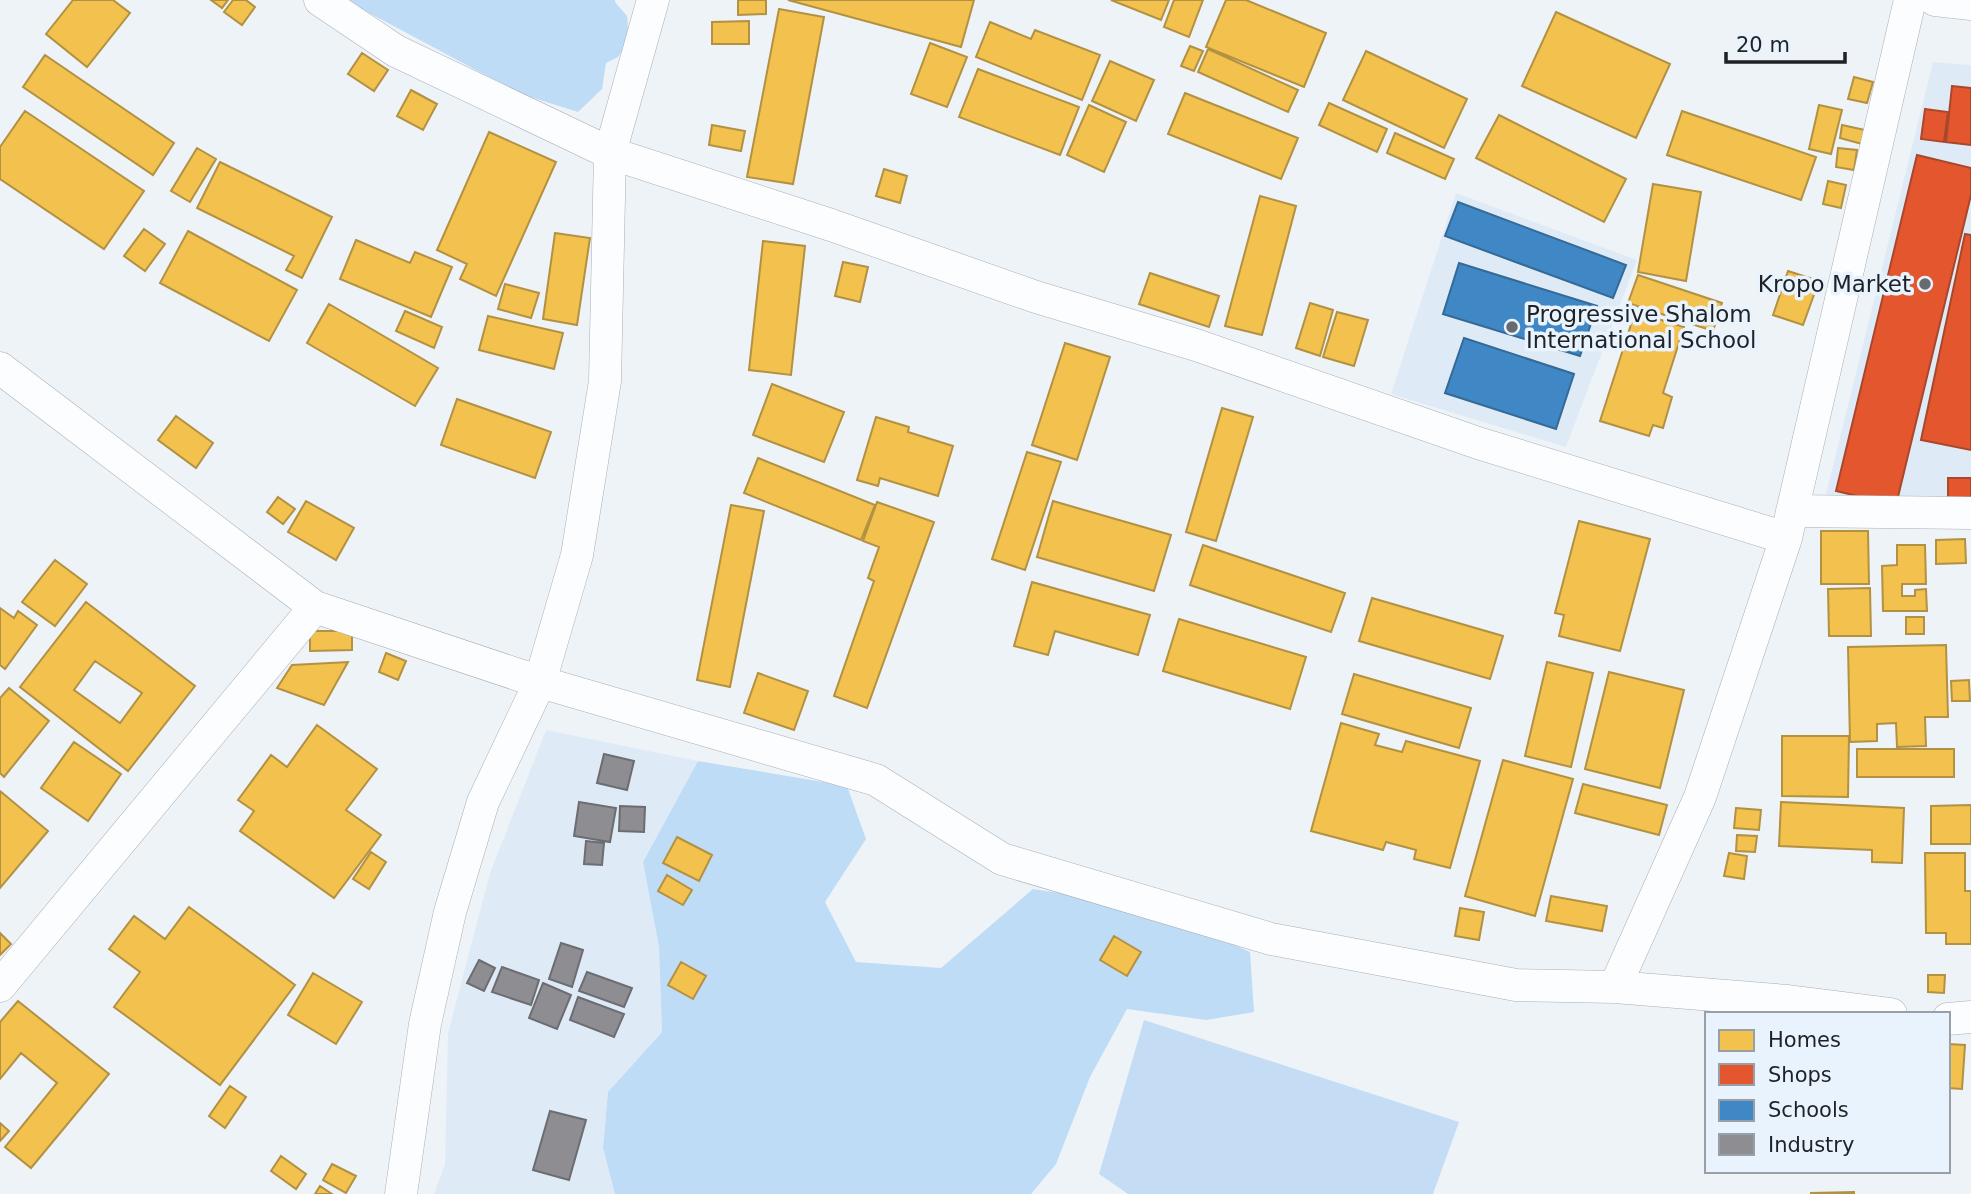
<svg xmlns="http://www.w3.org/2000/svg" width="1971" height="1194" font-family="'DejaVu Sans',sans-serif">
<style>
.built{fill:#deebf7}
.green{fill:#c5ddf4}
.forest{fill:#bfdcf7}
.homes{fill:#f2c14e;stroke:#b29142;stroke-width:2;fill-rule:evenodd}
.shops{fill:#e4572e;stroke:#a9472c;stroke-width:2}
.schools{fill:#3f88c5;stroke:#356996;stroke-width:2}
.industry{fill:#8d8d92;stroke:#6c6d72;stroke-width:2}
.lines{fill:none;stroke-linecap:round;stroke-linejoin:round}
.minor-casing{stroke:#aaafb4;stroke-width:33}
.minor{stroke:#fcfdfe;stroke-width:32}
.poi-dot{fill:#676b70;stroke:#e9f3fd;stroke-width:2.5}
.labels{text-anchor:middle;dominant-baseline:central;stroke-width:7;stroke-linejoin:round;paint-order:stroke}
.poi-label{font-size:23px;fill:#1e2227;stroke:#e9f3fd;text-anchor:end}
</style>
<rect width="100%" height="100%" fill="#eef3f8"/>
<path class="built" d="M1933,62l38,3v449l-147,-12z
M1456,193l181,67 -71,187 -175,-53z
M546,730l152,31 -55,101 16,85 3,85 -54,60 -5,56 12,46h-181l11,-30 3,-131 42,-160z"/>
<path class="green" d="M1144,1020l315,102 -26,72h-305l-29,-20z"/>
<path class="forest" d="M345,0h270v2l12,14 2,24 -11,17 -12,6 -4,26 -24,23 -57,-18z
M698,761l149,25 19,53 -41,63 31,60 85,6 92,-79 118,18 99,45 4,60 -48,8 -79,-11 -37,68 -34,87 -25,30h-416l-12,-46 5,-56 54,-60 -3,-85 -16,-85z"/>
<path class="homes" d="M73,0h40l17,13 -43,54 -41,-33z
M211,0h17l-6,8z
M233,0h13l9,7 -13,18 -18,-13z
M738,0h28v14l-28,1z
M788,0h186l-13,47z
M1111,0h58l-8,20z
M1174,0h29l-14,37 -25,-10z
M1226,0h20l80,33 -22,54 -98,-40z
M779,9l45,8 -31,167 -46,-7z
M1556,12l114,52 -34,74 -114,-52z
M749,21v23h-37v-22z
M990,22l41,17 4,-9 65,25 -18,45 -106,-43z
M930,43l37,14 -20,50 -36,-13z
M1190,46l13,5 -9,20 -13,-5z
M1208,49l90,41 -10,22 -90,-40z
M1366,51l101,48 -23,49 -101,-48z
M362,53l26,17 -14,21 -26,-17z
M45,55l129,88 -21,32 -130,-88z
M1110,61l44,19 -18,41 -44,-20z
M978,69l101,38 -19,48 -101,-38z
M1854,77l19,5 -6,21 -19,-4z
M411,90l26,14 -14,26 -26,-14z
M1185,93l113,45 -17,41 -113,-45z
M1329,103l58,26 -10,23 -58,-27z
M1089,105l37,17 -22,50 -37,-17z
M1819,105l23,5 -11,44 -22,-5z
M25,111l119,80 -40,58 -104,-70v-32z
M1682,111l134,46 -15,43 -134,-45z
M1499,115l127,64 -22,43 -128,-64z
M712,125l33,6 -4,20 -32,-6z
M1842,125l23,5 -3,14 -22,-6z
M489,132l67,30 -60,134 -36,-17 7,-15 -30,-14z
M1395,133l59,26 -9,20 -58,-26z
M197,148l19,11 -26,43 -19,-11z
M1838,148l19,2 -3,20 -18,-3z
M220,162l112,55 -30,61 -16,-8 8,-14 -97,-48z
M884,169l23,7 -7,27 -24,-7z
M1828,181l18,4 -5,23 -18,-4z
M1653,184l48,8 -15,89 -48,-9z
M1260,196l36,10 -34,129 -37,-9z
M144,229l21,15 -20,27 -21,-15z
M188,231l109,59 -28,51 -109,-58z
M555,233l35,5 -13,87 -34,-6z
M356,240l54,23 5,-11 37,15 -21,50 -91,-38z
M763,241l42,5 -14,129 -42,-5z
M843,262l25,5 -8,35 -25,-6z
M1788,271l31,10 -16,44 -30,-10z
M1150,273l69,23 -10,31 -70,-23z
M1638,275l84,28 -9,28 -85,-28z
M505,284l34,9 -8,25 -33,-9z
M1310,303l23,7 -13,46 -24,-8z
M329,304l109,64 -23,38 -108,-63z
M405,311l37,16 -8,21 -38,-17z
M1337,312l31,8 -14,46 -31,-9z
M1635,312l49,15 -21,66 9,4 -9,31 -10,-3 -4,11 -49,-15z
M488,316l75,17 -9,36 -75,-19z
M1065,343l45,14 -33,103 -45,-15z
M772,384l72,28 -20,50 -71,-27z
M457,399l94,33 -16,46 -94,-33z
M1222,408l31,9 -37,124 -30,-9z
M176,416l37,27 -17,25 -38,-28z
M876,417l33,10 -1,5 45,14 -15,50 -58,-18 -2,8 -21,-6z
M1027,452l34,10 -36,108 -33,-11z
M758,458l117,47 -14,35 -117,-47z
M278,497l17,12 -12,15 -16,-12z
M306,501l48,27 -18,32 -48,-28z
M1053,501l118,34 -17,56 -117,-34z
M877,502l57,20 -67,186 -33,-12 40,-115 -6,-3 11,-31 -16,-6z
M731,505l33,6 -34,176 -33,-7z
M1579,521l71,18 -30,112 -61,-15 5,-21 -9,-2z
M1821,531h47l1,53h-48z
M1965,539l1,24 -30,1v-24z
M1203,545l142,48 -14,39 -141,-47z
M1897,545h28l1,39h-24v12h13v-6l11,-1 1,22h-44l-1,-45 15,-1z
M55,560l32,24 -32,42 -33,-24z
M1032,582l118,33 -12,40 -83,-24 -7,24 -34,-9z
M1870,588l1,48h-42l-1,-47z
M1372,598l131,38 -13,43 -131,-38z
M86,602l109,84 -67,85 -108,-84zM95,661l47,32 -22,30 -46,-33z
M0,608l14,10 4,-7 19,14 -32,44 -5,-4z
M1906,617h18v17h-18z
M1179,619l127,38 -16,52 -127,-38z
M310,631h42v19l-42,1z
M1946,645l2,72h-23l1,29 -29,1 -1,-24 -19,1v17l-27,1 -2,-95z
M386,653l20,8 -8,19 -19,-8z
M348,662l-24,43 -47,-17 15,-23z
M1547,662l46,11 -22,94 -46,-11z
M1609,672l75,18 -24,98 -75,-19z
M758,673l50,18 -14,39 -50,-17z
M1354,674l117,34 -12,40 -117,-34z
M1969,680l1,21h-18l-1,-20z
M9,688l40,33 -45,56 -4,-4v-75z
M1341,723l38,11 -4,11 27,7 4,-11 74,20 -30,107 -36,-9 2,-9 -30,-8 -3,8 -72,-19z
M317,725l60,44 -31,41 35,25 -47,63 -94,-67 14,-20 -16,-11 33,-45 16,12z
M1782,736h67l-1,61 -66,-1z
M74,742l47,32 -33,47 -47,-33z
M1857,749h97v28h-97z
M1503,760l70,19 -38,137 -70,-20z
M1583,784l84,21 -8,30 -84,-22z
M0,791l48,40 -48,57z
M1781,802l123,6 -2,55 -30,-1v-12l-93,-4z
M1971,805v39h-40v-38z
M1736,808l25,2 -2,20 -25,-2z
M1737,835l20,1 -2,16 -19,-1z
M677,837l35,18 -13,26 -36,-18z
M371,852l15,10 -17,27 -16,-10z
M1729,853l18,3 -3,23 -20,-3z
M1925,853h40v38h6v53h-25v-11h-20z
M667,875l25,15 -9,15 -25,-14z
M1551,896l56,10 -5,25 -56,-10z
M189,907l106,78 -75,100 -106,-78 26,-35 -31,-23 25,-33 31,23z
M1460,908l24,4 -5,28 -24,-4z
M0,933l11,11 -11,11z
M1114,936l27,16 -14,24 -27,-16z
M681,962l25,14 -13,23 -25,-14z
M313,973l49,29 -26,42 -48,-29z
M1928,975h17l-1,18 -16,-1z
M18,1001l91,73 -78,94 -26,-21 52,-64 -36,-30 -21,26v-57z
M1948,1044l17,1 -3,44 -14,-1z
M230,1086l16,11 -21,31 -16,-12z
M0,1123l9,8 -9,10z
M281,1156l25,18 -10,15 -25,-18z
M332,1164l24,12 -10,17 -23,-13z
M320,1186l12,8h-17z
M1854,1192v2h-43v-1z"/>
<path class="shops" d="M1952,86l19,2v57l-25,-3z
M1925,109l23,3 -4,30 -23,-3z
M1917,155l54,13v27l-75,310 -60,-14z
M1965,234l6,1v215l-50,-10z
M1948,478h23v31l-23,1z"/>
<path class="schools" d="M1458,202l168,63 -13,33 -168,-62z
M1459,263l138,43 -17,50 -137,-42z
M1464,338l110,36 -18,55 -111,-36z"/>
<path class="industry" d="M604,754l30,7 -7,29 -30,-7z
M579,802l37,6 -6,34 -36,-6z
M620,806l25,1 -1,25 -25,-1z
M586,841l18,2 -2,22 -18,-1z
M561,943l22,7 -11,37 -23,-8z
M479,960l16,8 -11,23 -17,-8z
M502,967l37,13 -8,25 -39,-13z
M587,972l45,16 -8,19 -45,-16z
M543,983l28,12 -14,34 -28,-11z
M578,997l46,17 -10,23 -44,-17z
M550,1111l36,9 -17,60 -36,-10z"/>
<g class="lines">
<defs>
<path id="minor" d="M320,0l76,51 214,102 221,72 205,72 160,48 282,98 308,95
M1935,0l36,4
M0,368l315,239 225,75 336,98 126,79 269,80 245,46 99,2 173,14 103,13
M1792,511l179,2
M0,986l315,-379
M1615,987l85,-190 86,-259 124,-538
M1948,1019l23,-2
M401,1194l24,-170 25,-112 33,-110 57,-120 37,-127 28,-174 5,-228 43,-153"/>
</defs>
<use href="#minor" class="minor-casing"/>
<use href="#minor" class="minor"/>
</g>
<g class="poi-dot">
<circle cx="1925" cy="284" r="7"/>
<circle cx="1512" cy="327" r="7"/>
</g>
<g class="labels">
<g class="poi-label">
<text x="1911" y="284">Kropo Market</text>
<text x="1526" y="314" text-anchor="start">Progressive Shalom<tspan x="1526" dy="26">International School</tspan></text>
</g>
</g>
<rect x="1705" y="1012" width="245" height="161" fill="#e9f3fd" stroke="#989fa7" stroke-width="2"/>
<rect x="1719" y="1030" width="35" height="21" fill="#f2c14e" stroke="#989fa7" stroke-width="2"/>
<text x="1768" y="1047" font-size="21" fill="#1e2227">Homes</text>
<rect x="1719" y="1064" width="35" height="21" fill="#e4572e" stroke="#989fa7" stroke-width="2"/>
<text x="1768" y="1082" font-size="21" fill="#1e2227">Shops</text>
<rect x="1719" y="1100" width="35" height="21" fill="#3f88c5" stroke="#989fa7" stroke-width="2"/>
<text x="1768" y="1117" font-size="21" fill="#1e2227">Schools</text>
<rect x="1719" y="1134" width="35" height="21" fill="#8d8d92" stroke="#989fa7" stroke-width="2"/>
<text x="1768" y="1152" font-size="21" fill="#1e2227">Industry</text>
<path d="M1726 52v10h119v-10" fill="none" stroke="#1e2227" stroke-width="3.5"/>
<text x="1736" y="52" font-size="21" fill="#1e2227" stroke="#e9f3fd" stroke-width="5" paint-order="stroke">20 m</text>
</svg>
